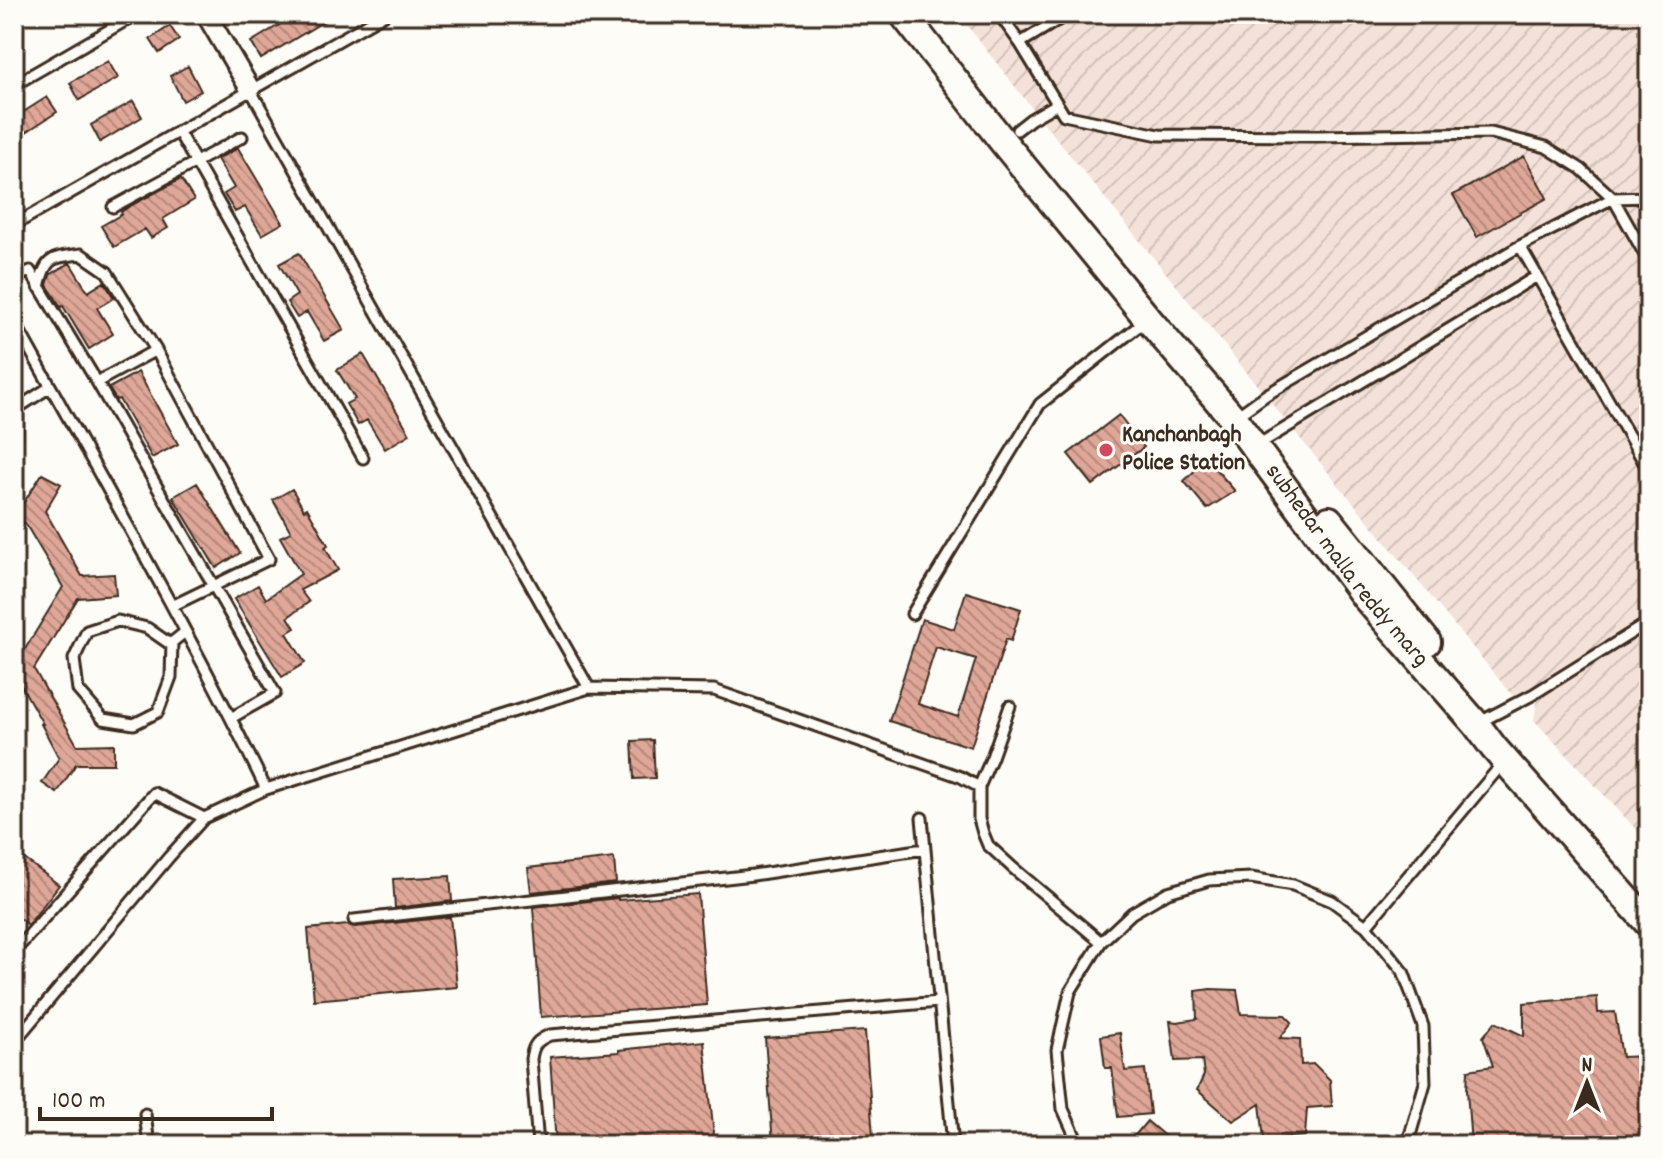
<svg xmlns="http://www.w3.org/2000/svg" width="1663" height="1159" font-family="Dekko,sans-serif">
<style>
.industrial{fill:url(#industrial-furrows)}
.building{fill:url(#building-back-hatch);stroke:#3b2a1e;stroke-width:2;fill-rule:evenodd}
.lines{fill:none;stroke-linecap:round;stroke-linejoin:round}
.service-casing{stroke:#3b2a1e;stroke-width:15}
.minor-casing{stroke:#3b2a1e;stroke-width:24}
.secondary-casing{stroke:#3b2a1e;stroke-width:32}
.service{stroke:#fdfcf7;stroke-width:9}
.minor{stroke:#fdfcf7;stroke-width:18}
.secondary{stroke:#fdfcf7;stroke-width:26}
.poi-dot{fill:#d1495b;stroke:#fdfcf7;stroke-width:3}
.labels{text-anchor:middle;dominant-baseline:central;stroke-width:6;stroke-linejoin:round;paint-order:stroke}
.poi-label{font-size:24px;font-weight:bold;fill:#3b2a1e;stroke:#fdfcf7;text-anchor:start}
.street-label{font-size:24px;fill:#3b2a1e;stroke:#fdfcf7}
</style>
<defs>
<pattern id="industrial-furrows" width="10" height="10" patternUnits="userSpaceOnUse" patternTransform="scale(2)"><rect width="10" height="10" fill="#f4e2da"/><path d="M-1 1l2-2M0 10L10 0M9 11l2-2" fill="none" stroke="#d2c2bb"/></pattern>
<pattern id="building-back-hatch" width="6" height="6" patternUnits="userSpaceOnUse" patternTransform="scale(2)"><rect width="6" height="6" fill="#dfa798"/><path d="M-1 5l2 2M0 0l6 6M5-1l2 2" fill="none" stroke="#b6887b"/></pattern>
</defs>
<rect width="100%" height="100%" fill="#fdfcf7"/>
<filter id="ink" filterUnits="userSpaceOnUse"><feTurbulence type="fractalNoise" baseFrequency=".0125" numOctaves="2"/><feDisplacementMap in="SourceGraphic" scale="16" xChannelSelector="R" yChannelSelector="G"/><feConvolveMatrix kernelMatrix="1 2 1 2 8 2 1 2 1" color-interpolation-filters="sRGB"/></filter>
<g filter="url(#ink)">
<path class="industrial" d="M958,14h691v829l-115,-123 3,-19 -9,-11 -16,5 -213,-258 -264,-325z"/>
<path class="building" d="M297,14h39l-75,45 -10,-17z
M170,26l9,14 -20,13 -9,-14z
M108,61l10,17 -39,22 -9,-17z
M188,66l13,25 -18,10 -13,-25z
M47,97l10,15 -43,28v-22z
M133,101l9,16 -42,25 -9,-17z
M238,148l45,75 -21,12 -17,-28 -10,5 -11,-18 10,-6 -17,-29z
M1524,156l23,42 -70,39 -24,-42z
M181,179l13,21 -31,19 5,9 -17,10 -6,-9 -31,18 -13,-21 21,-12 -1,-2 9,-6z
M299,253l45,77 -20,11 -17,-29 -10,6 -10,-16 10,-7 -18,-31z
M70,263l18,29 16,-10 10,16 -17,10 16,26 -24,15 -26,-43 -2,1 -14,-22 3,-10z
M363,354l47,80 -25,15 -18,-29 -9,5 -12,-21 9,-5 -18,-29z
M138,372l40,72 -26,14 -33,-59 -3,1 -7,-12z
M1119,415l25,32 -51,38 -25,-31z
M1207,459l28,32 -28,18 -23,-28z
M42,474l19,10 -16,27 37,65 32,-2 2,21 -38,3 -44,71 43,76 37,-1v20h-38l-19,29 -15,-10 17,-25 -18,-34h2l-25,-44 -4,1v-22h5l44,-72 -38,-64h-11v-20l10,-1z
M197,483l43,70 -24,15 -43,-71z
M292,489l12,21 3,-2 21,37 -3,2 13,23 -38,20 9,12 -21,15 7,11 -8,5 18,30 -23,14 -48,-78 24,-14 8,14 35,-25 -21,-37 11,-5 -18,-32z
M966,592l55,17 -10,32 -5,-2 -35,108 -82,-26 33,-102 32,10zM936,647l40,12 -18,58 -40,-13z
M653,740l2,38 -21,1 -2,-38z
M14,851l45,34 -31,40 -14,-10z
M614,858l2,25 -85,9 -3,-24z
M450,876l2,25 -57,7 -2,-29z
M698,894l9,111 -166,12 -8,-110 85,-9v2z
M450,917l7,70 -143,13 -6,-71 40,-4 7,2z
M1210,989l27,1 4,24 44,1 7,7 -12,16 20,1 1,26 13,-1 16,16 2,26 -25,2 -2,28 -41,3 -4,-35 -27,17 -36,-31 7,-15 -2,-15 -27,1 -5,-40 7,1 20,-3 -1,-28z
M1597,997l1,16 17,-1 7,45 24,-1 3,28v60l-48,1v-2l-50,-1 -7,3h-73l-4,-55 1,-20 25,-4 -10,-29 12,-15 29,14v-33z
M865,1031l8,106 -100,7 -8,-106z
M1120,1033l5,38 20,-2 5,45 -32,3 -6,-49h-7l-4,-32z
M704,1041l11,104h-159l-6,-88 69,-5v-2z
M1147,1121l28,24h-48z"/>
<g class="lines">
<defs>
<path id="service" d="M999,14l21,29 44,72 95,20 159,1 173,-3 55,14 35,22 32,29 -93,48 -254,149 -32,23
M1020,43l48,-29
M14,85l123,-71
M1017,130l14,-11 26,-15
M178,131l185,327
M1649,197l-36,1 36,64
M113,207l129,-70
M14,225l371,-211
M1520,246l129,225
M14,278l16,-7 67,111 178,311 -44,25
M39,287c7,-31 13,-29 42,-33l26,18 49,78
M14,321c86,155 175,309 252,468
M97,382l59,-32 113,209 -97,47
M14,409h2l34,-22
M1256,446l281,-170
M14,463l4,-55
M912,614l128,-210 105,-83
M172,642l-1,35 -13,35 -24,12 -31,-5 -25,-29 -4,-31 13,-28 31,-10 29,7 23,16 15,-12
M589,688l125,2 247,87 18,10
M1010,706l-18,51 -13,30v32l4,14 5,12 25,23 88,74
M1480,722l52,-27 117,-73
M922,818l31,327
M354,920l399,-45 171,-26
M1366,926l137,-163
M14,952l140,-159 50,25 62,-29 323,-101 -339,-599
M14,1042l155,-185 35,-39
M145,1114l4,31
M538,1145l-7,-86c2,-14 6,-19 19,-24l389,-33
M1079,1145l-16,-36 -6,-59 13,-58 31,-50 31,-29 36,-21 41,-12 42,-2 42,7 39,16 34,25 37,45 20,55 2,57 -16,56 -5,6"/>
<path id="minor" d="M206,14l44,75"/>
<g id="secondary">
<path id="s1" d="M903,14l101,129 144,176 85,99 133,180 110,126 18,24 155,176"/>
<path d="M1329,520l98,122"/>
</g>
</defs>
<use href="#service" class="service-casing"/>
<use href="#minor" class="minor-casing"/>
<use href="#secondary" class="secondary-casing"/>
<use href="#service" class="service"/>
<use href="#minor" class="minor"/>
<use href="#secondary" class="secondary"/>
</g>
</g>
<circle class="poi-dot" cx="1106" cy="450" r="8"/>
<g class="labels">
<g class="poi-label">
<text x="1122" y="436">Kanchanbagh<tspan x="1122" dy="28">Police Station</tspan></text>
</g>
<g class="street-label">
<text stroke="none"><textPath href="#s1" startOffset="708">subhedar malla reddy marg</textPath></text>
</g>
</g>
<rect width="1663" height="1159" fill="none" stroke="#fdfcf7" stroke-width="48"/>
<rect x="24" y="24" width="1615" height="1111" fill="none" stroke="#3b2a1e" stroke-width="3" filter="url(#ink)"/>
<g transform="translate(1587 1083)" stroke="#fdfcf7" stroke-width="6" paint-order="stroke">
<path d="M0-6L14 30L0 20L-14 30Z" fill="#3b2a1e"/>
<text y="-12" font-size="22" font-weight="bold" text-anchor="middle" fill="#3b2a1e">N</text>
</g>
<path d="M40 1107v12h232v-12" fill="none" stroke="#3b2a1e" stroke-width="4"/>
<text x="52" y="1107" font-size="24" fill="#3b2a1e" stroke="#fdfcf7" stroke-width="6" paint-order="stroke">100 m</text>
</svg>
